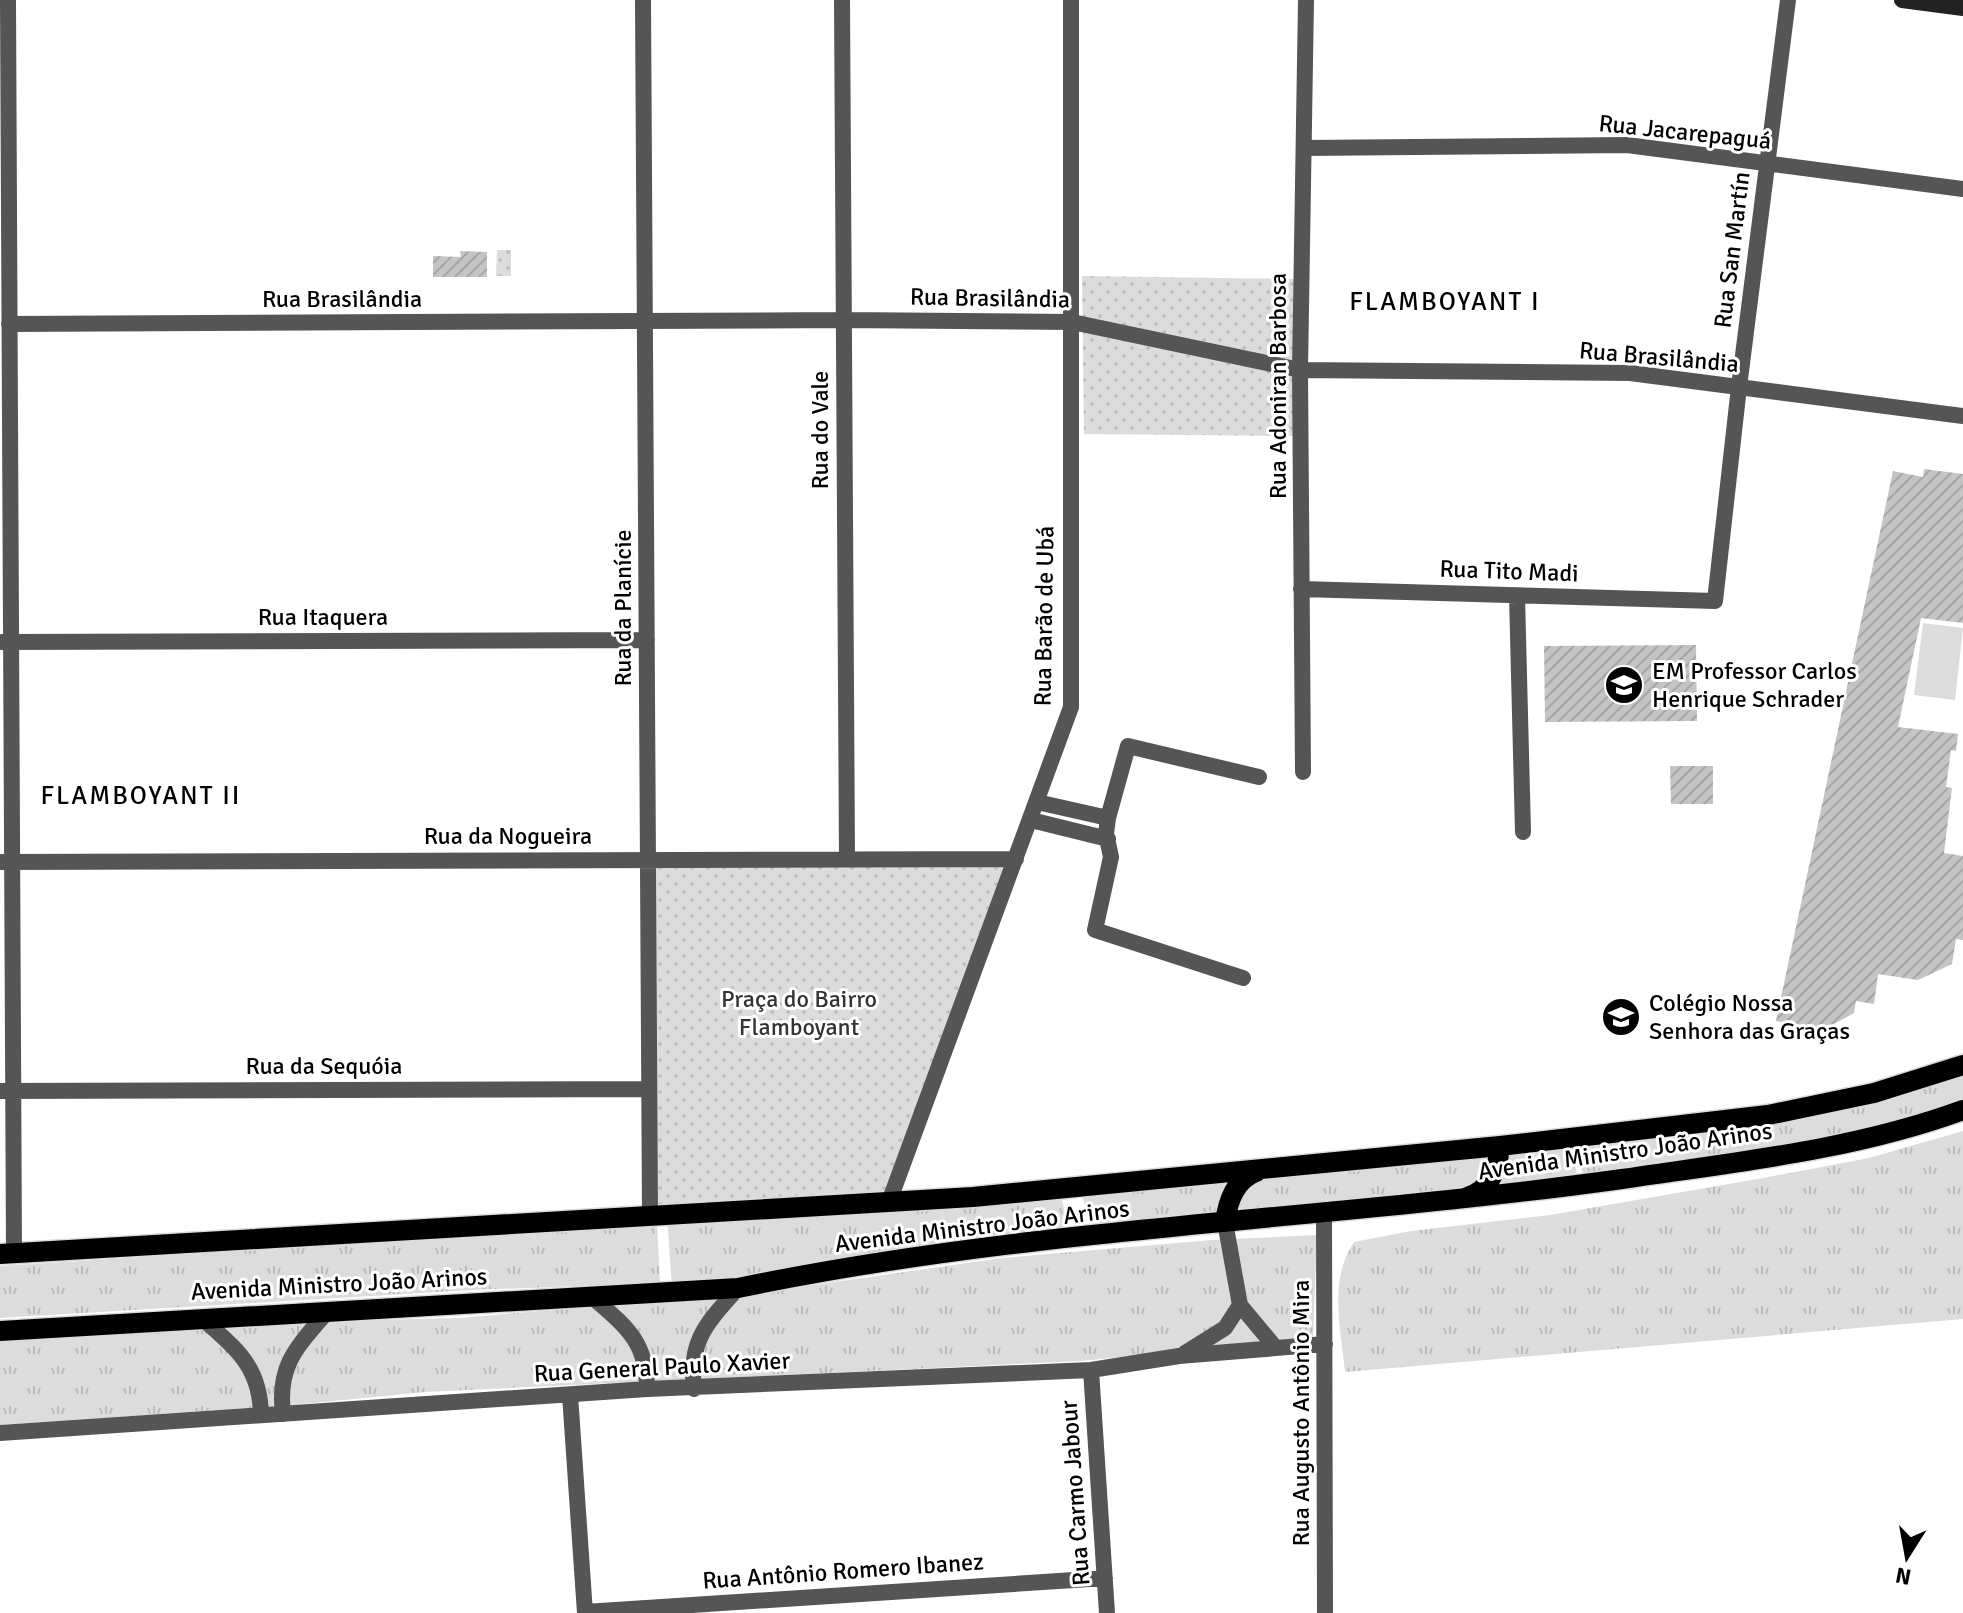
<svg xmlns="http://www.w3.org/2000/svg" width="1963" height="1613" font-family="Signika,sans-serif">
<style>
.grass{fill:url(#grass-tufts)}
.park{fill:url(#park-dots)}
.pitch{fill:#dcdcdc}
.building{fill:url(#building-hatch)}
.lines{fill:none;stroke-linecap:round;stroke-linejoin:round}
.primary-casing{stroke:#dbdbdb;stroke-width:23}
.minor{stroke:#555;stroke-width:16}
.secondary{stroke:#222;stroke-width:16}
.primary{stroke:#000;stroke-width:20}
.labels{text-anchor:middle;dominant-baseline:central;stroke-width:6;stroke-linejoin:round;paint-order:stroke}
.street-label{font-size:24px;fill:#000;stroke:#fff}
.poi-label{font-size:24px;fill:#000;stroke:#fff;text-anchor:start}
.park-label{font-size:24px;fill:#333;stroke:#fff}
.neighbourhood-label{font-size:26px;letter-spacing:2px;fill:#000;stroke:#fff}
</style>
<defs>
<pattern id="grass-tufts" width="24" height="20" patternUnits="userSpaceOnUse" patternTransform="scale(2)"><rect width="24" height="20" fill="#dcdcdc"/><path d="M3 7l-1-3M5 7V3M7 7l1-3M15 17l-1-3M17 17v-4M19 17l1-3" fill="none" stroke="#bbb"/></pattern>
<pattern id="park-dots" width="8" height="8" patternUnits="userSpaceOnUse" patternTransform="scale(2)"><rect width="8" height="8" fill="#dcdcdc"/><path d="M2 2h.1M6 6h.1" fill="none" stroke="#bbb" stroke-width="1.8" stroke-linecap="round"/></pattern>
<pattern id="building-hatch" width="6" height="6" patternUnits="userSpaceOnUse" patternTransform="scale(2)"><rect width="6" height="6" fill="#c4c4c4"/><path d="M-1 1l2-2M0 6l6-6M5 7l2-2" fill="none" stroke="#a7a7a7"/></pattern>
</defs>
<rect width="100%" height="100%" fill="#fff"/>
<path class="grass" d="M1963,1067v41l-73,23 -307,51 -4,-37z
M1963,1131v188l-618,53c-4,-43 -17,-92 9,-130l57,-11 139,-16 213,-37 106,-20z
M1574,1145l3,36 -485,48 -10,-33z
M1062,1200l8,34 -398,53 -5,-70 221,-12z
M657,1225l3,58 -188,7 -472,28v-52z
M1317,1235l-4,103 -232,23 -656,31 -132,13 -293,20v-87l217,-14 243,-6 326,-29 216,-31 210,-18z"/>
<path class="park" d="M497,250h14v26h-15z
M1082,276l216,3 1,157 -215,-2z
M1016,859l-127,343 -239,13 -2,-355z"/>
<path class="pitch" d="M1923,623l40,5 -8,72 -41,-5z"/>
<path class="building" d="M460,251l27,1v25h-54v-21l28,1z
M1924,469l39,5v149l-42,-5 -23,109 60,7 -2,17 -5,-1 -5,37 6,1 -8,65 19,3v84l-7,-1 -4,25 -34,16 -40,-6 -4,30 -18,-3 -2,12 -31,17 -47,-9 117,-550 30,6z
M1696,645l1,76 -152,1 -1,-76z
M1670,766h43v38h-42z"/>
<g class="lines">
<defs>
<path id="primary" d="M1467,1197c24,-7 31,-29 33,-51
M1225,1222c3,-21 10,-43 33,-51
M0,1254l973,-57 527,-51 268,-31 106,-22 89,-28
M0,1331l738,-43c291,-61 590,-68 884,-109 114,-17 232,-29 341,-69"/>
</defs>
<use href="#primary" class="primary-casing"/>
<path class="minor" d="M8,0l6,1253
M643,0l7,1215
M842,0l5,859
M1305,148l322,-3 336,44
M9,324l835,-4 228,2 228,48 330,3 333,43
M1301,589l414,12 24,-214 49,-387
M1517,596l6,236
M2,642l645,-2
M1303,772l-3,-402 6,-370
M1037,802l71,16 20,-72 131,31
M1108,818l-2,16 5,23 -16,73 148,48
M1031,820l77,19
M0,862l1016,-3
M0,1091l649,-2
M889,1202l182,-495v-707
M1324,1212l1,401
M1225,1222l15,83 35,42
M590,1295c34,30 57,45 57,94
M203,1319c34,31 57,47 58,96
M1185,1353l40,-25 15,-23
M1091,1370l16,243
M694,1389c-6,-49 14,-67 44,-101
M570,1395l15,218
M283,1414c-6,-49 14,-67 44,-102
M0,1433l647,-44 444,-19 88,-14 146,-12
M585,1612l520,-34"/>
<path class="secondary" d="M1902,0l61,8"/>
<use href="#primary" class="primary"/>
</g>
<defs>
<symbol id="school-disc" viewBox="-11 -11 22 22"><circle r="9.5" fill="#000" stroke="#fff"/><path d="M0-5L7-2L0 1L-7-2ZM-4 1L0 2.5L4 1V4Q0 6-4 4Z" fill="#fff"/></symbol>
</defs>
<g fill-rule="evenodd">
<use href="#school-disc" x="1602" y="663" width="44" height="44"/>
<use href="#school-disc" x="1599" y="995" width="44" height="44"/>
</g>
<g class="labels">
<g class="street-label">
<text transform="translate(1685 132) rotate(6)">Rua Jacarepaguá</text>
<text transform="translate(1732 250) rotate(-83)">Rua San Martín</text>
<text transform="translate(990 298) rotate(1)">Rua Brasilândia</text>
<text x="342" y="299">Rua Brasilândia</text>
<text transform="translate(1659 357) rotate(5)">Rua Brasilândia</text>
<text transform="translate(1278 386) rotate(-90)">Rua Adoniran Barbosa</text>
<text transform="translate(820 430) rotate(-90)">Rua do Vale</text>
<text transform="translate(1509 571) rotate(2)">Rua Tito Madi</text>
<text transform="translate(623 608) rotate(-90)">Rua da Planície</text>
<text transform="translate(1044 616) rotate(-89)">Rua Barão de Ubá</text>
<text x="323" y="617">Rua Itaquera</text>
<text x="508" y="836">Rua da Nogueira</text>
<text x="324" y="1066">Rua da Sequóia</text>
<text transform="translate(1625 1151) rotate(-8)">Avenida Ministro João Arinos</text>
<text transform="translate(982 1226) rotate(-7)">Avenida Ministro João Arinos</text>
<text transform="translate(339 1284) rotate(-3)">Avenida Ministro João Arinos</text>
<text transform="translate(662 1367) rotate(-3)">Rua General Paulo Xavier</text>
<text transform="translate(1301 1413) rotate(-90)">Rua Augusto Antônio Mira</text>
<text transform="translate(1075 1493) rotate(-94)">Rua Carmo Jabour</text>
<text transform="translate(843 1571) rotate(-4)">Rua Antônio Romero Ibanez</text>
</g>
<g class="poi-label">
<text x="1652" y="671">EM Professor Carlos<tspan x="1652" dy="28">Henrique Schrader</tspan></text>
<text x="1649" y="1003">Colégio Nossa<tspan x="1649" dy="28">Senhora das Graças</tspan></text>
</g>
<g class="park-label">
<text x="799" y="999">Praça do Bairro<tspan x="799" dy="28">Flamboyant</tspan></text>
</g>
<g class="neighbourhood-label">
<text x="1445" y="302">FLAMBOYANT I</text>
<text x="141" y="796">FLAMBOYANT II</text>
</g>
</g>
<g transform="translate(1907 1557) rotate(191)" stroke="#ffffff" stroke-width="6" paint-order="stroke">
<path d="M0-6L14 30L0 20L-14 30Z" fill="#000000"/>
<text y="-12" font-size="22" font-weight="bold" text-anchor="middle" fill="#000000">N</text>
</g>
</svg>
